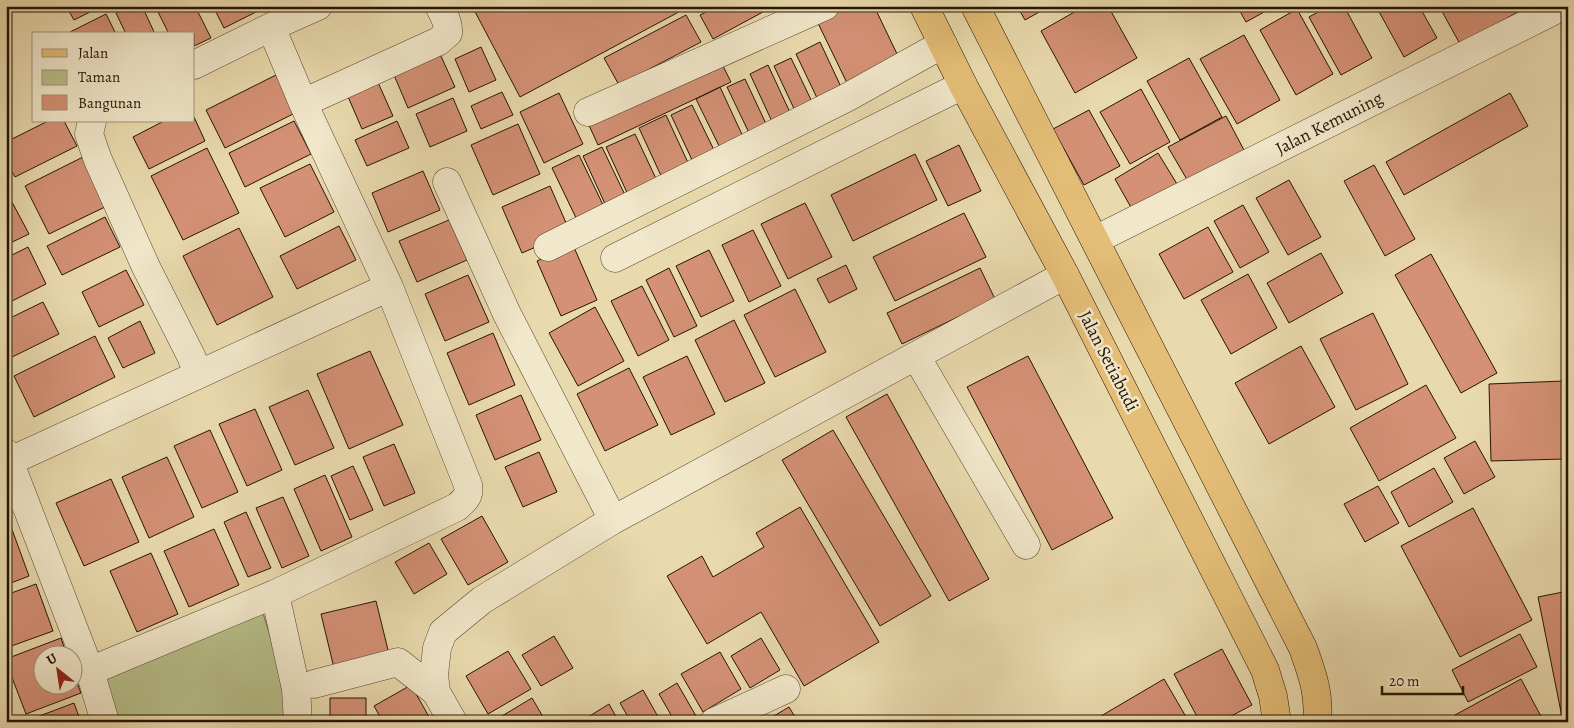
<svg xmlns="http://www.w3.org/2000/svg" width="1574" height="728" font-family="Alegreya,serif">
<style>
.green{fill:#b7bf89;stroke:#6e6a47}
.building{fill:#d49175;stroke:#251405}
.lines{fill:none;stroke-linecap:round;stroke-linejoin:round}
.minor-casing{stroke:#56462f;stroke-width:29}
.major-casing{stroke:#251405;stroke-width:29}
.minor{stroke:#f1e7ca;stroke-width:28}
.major{stroke:#e4bd76;stroke-width:28}
.labels{text-anchor:middle;dominant-baseline:central;stroke-width:5;stroke-linejoin:round;paint-order:stroke}
.street-label{font-size:18px;fill:#251405;stroke:#f1e7ca}
</style>
<rect width="100%" height="100%" fill="#e9daad"/>
<filter id="stains"><feTurbulence type="fractalNoise" baseFrequency=".004" numOctaves="4"/><feColorMatrix values="0 0 0 0 .2 0 0 0 0 .09 0 0 0 0 .02 0 0 0 .5 -.17"/></filter>
<radialGradient id="worn" r=".72"><stop offset=".6" stop-color="#630" stop-opacity="0"/><stop offset="1" stop-color="#630" stop-opacity=".3"/></radialGradient>
<path class="green" d="M261,607l33,105 -27,10h-158l-15,-46z"/>
<path class="building" d="M66,6h36l-28,14z
M130,6h12l13,28h-29l-10,-21z
M155,6h40l16,32 -17,8v-12h-25z
M213,6h55l-44,22z
M472,6h218l-170,91z
M718,6h56l-61,33 -13,-24z
M844,6h30l25,52 -52,25 -31,-64z
M1017,6h33l-25,14z
M1085,6h23l29,52 -62,35 -34,-62z
M1237,6h38l-29,16z
M1329,6h15l28,52 -31,17 -32,-58z
M1380,6h39l18,32 -33,19 -27,-49z
M1439,6h75l4,6 -58,32z
M1297,9l36,65 -37,21 -36,-65z
M106,14l10,20h-45l-1,-2z
M686,15l15,27 -82,43 -15,-27z
M1244,35l36,65 -43,24 -37,-65z
M820,42l22,47 -24,11 -22,-46z
M481,47l15,33 -27,12 -14,-33z
M440,54l15,33 -47,21 -14,-33z
M791,58l23,48 -17,9 -23,-49z
M1189,58l33,59 -42,23 -33,-59z
M720,60l11,22 -133,63 -10,-22z
M768,65l25,54 -18,9 -25,-54z
M276,75l19,38 -70,35 -19,-38z
M376,78l17,38 -31,13 -16,-37z
M745,79l23,49 -17,9 -24,-50z
M720,87l25,54 -23,11 -26,-53z
M1141,89l29,53 -40,22 -30,-52z
M502,92l11,23 -32,14 -10,-23z
M559,93l24,51 -39,19 -24,-51z
M1510,93l18,33 -124,69 -18,-33z
M453,98l14,33 -37,16 -14,-33z
M692,105l23,47 -22,10 -22,-47z
M1089,110l31,56 -36,19 -31,-56z
M666,115l24,52 -27,13 -24,-52z
M1226,116l19,36 -56,31 -21,-36z
M194,117l11,24 -56,28 -16,-32 31,-16h30z
M48,121h16l13,25 -62,31 -9,-17v-18z
M294,121l17,33 -66,33 -16,-34z
M397,121l12,27 -42,18 -12,-26z
M518,124l22,50 -47,21 -22,-50z
M635,134l23,49 -29,14 -23,-50z
M959,145l22,46 -33,15 -22,-45z
M602,147l24,50 -20,9 -23,-50z
M207,148l32,65 -56,27 -32,-64z
M1158,153l19,31 -44,27 -18,-32z
M915,154l22,46 -84,41 -22,-46z
M579,155l26,54 -27,13 -26,-54z
M83,157l24,49 -58,28 -24,-48z
M310,164l24,48 -49,25 -25,-49z
M1374,165l41,74 -30,17 -41,-75z
M423,171l17,39 -52,22 -16,-39z
M1289,180l32,57 -33,18 -32,-57z
M550,186l20,46 -48,21 -20,-46z
M12,202l17,32 -23,11v-40z
M805,203l27,54 -44,22 -27,-55z
M1243,205l26,47 -29,16 -26,-47z
M964,213l22,44 -91,44 -22,-44z
M105,217l15,30 -58,28 -15,-29z
M449,220l18,40 -50,22 -18,-41z
M339,226l17,34 -59,29 -17,-33z
M1208,227l25,45 -49,27 -25,-45z
M239,228l34,69 -56,28 -34,-69z
M753,230l28,56 -32,16 -27,-57z
M573,245l24,55 -36,16 -24,-55z
M28,247l18,37 -40,20v-46z
M709,250l25,51 -33,16 -25,-51z
M1321,253l22,40 -54,30 -22,-40z
M1431,254l66,119 -36,20 -66,-118z
M846,265l11,24 -28,14 -12,-24z
M669,268l28,58 -23,11 -28,-57z
M980,268l15,31 -93,45 -15,-31z
M126,270l18,35 -45,22 -17,-35z
M1248,274l29,54 -46,26 -30,-54z
M468,275l21,47 -44,19 -20,-47z
M642,286l27,54 -31,16 -27,-55z
M795,289l31,63 -51,25 -31,-62z
M43,302l16,32 -53,26v-40z
M595,307l29,54 -46,25 -29,-53z
M1373,313l35,71 -52,26 -36,-71z
M734,320l31,63 -40,19 -30,-62z
M140,321l15,32 -32,15 -15,-30z
M493,333l22,52 -46,20 -22,-52z
M95,336l20,41 -81,40 -20,-41z
M1301,346l34,61 -66,37 -34,-61z
M370,351l33,74 -54,24 -32,-75z
M687,356l28,58 -44,21 -28,-58z
M1028,356l85,162 -61,32 -85,-163z
M629,368l29,57 -53,26 -28,-57z
M1564,381l1,78 -74,2 -2,-77z
M1426,385l30,53 -77,43 -29,-53z
M308,390l26,58 -39,17 -26,-58z
M887,394l102,185 -40,22 -103,-184z
M521,395l20,45 -46,20 -19,-45z
M255,409l27,61 -35,16 -28,-62z
M210,430l28,62 -36,16 -28,-62z
M833,430l98,166 -51,30 -98,-166z
M1475,441l20,36 -31,17 -20,-36z
M394,444l21,49 -31,13 -21,-49z
M539,452l18,40 -34,15 -18,-40z
M167,457l27,60 -45,21 -27,-61z
M353,466l20,44 -23,10 -19,-44z
M1434,468l19,34 -44,25 -18,-35z
M325,475l27,62 -31,14 -27,-62z
M111,479l28,63 -55,24 -28,-63z
M1378,486l21,37 -34,19 -21,-38z
M283,497l26,59 -27,12 -26,-60z
M800,507l79,135 -75,44 -43,-74 -54,32 -40,-68 35,-20 11,21 51,-30 -8,-14z
M1473,508l59,112 -72,37 -59,-111z
M246,512l25,56 -23,9 -24,-55z
M482,516l26,46 -40,23 -27,-46z
M10,524l19,52 -23,9v-60z
M214,529l25,56 -50,22 -25,-56z
M429,543l18,31 -33,20 -19,-32z
M151,553l27,61 -41,18 -27,-61z
M36,584l17,47 -47,17v-53z
M1568,591v131h-5l-25,-125z
M376,601l13,53 -55,14 -13,-54z
M1520,634l17,33 -69,35 -16,-32z
M554,636l19,32 -32,18 -19,-31z
M61,638l6,18h-25v30h30v-16l9,23 -55,21 -20,-52v-3z
M761,638l19,32 -30,18 -19,-32z
M1222,649l30,56 -32,17h-20l-26,-48z
M508,651l23,38 -43,25 -22,-38z
M720,652l21,37 -38,23 -22,-38z
M1164,679l25,43h-85l-3,-6z
M1521,679l23,43h-85l-4,-7z
M677,683l19,33 -11,6h-10l-16,-28z
M411,685l21,37h-49l-9,-16z
M643,690l18,32h-30l-11,-19z
M330,698h36v24h-36z
M532,698l14,24h-54z
M74,703l7,19h-55v-1z
M609,704l10,18h-39z
M789,707l9,15h-34z"/>
<g class="lines">
<defs>
<path id="minor" d="M194,65l77,-38 47,-21
M303,103l136,-62 9,-8c1,-10 -4,-18 -9,-27
M588,112l237,-106
M92,121l-3,13 9,26 48,107 45,89 7,18
M447,182l60,132 106,206
M1095,240l468,-234
M548,247l298,-149 97,-54
M615,258l348,-173
M916,356l110,189
M6,453l84,218 15,51
M6,463l383,-176
M275,594l21,95 2,33
M90,671l185,-77 182,-87c8,-7 13,-11 11,-22l-79,-198 -86,-184 -32,-76
M314,684l84,-22 38,30
M453,722l-17,-30 -2,-17 3,-27 6,-16 39,-32 131,-80 452,-245
M714,722l72,-33"/>
<path id="major" d="M924,6l39,79 102,190 200,395 8,26 4,26
M975,6l328,642c9,25 17,47 14,74"/>
</defs>
<use href="#minor" class="minor-casing"/>
<use href="#major" class="major-casing"/>
<use href="#minor" class="minor"/>
<use href="#major" class="major"/>
</g>
<g class="labels">
<g class="street-label">
<text transform="translate(1329 123) rotate(-27)">Jalan Kemuning</text>
<text transform="translate(1109 361) rotate(63)">Jalan Setiabudi</text>
</g>
</g>
<rect width="1574" height="728" fill="none" stroke="#e9daad" stroke-width="25"/>
<rect x="8" y="8" width="1559" height="713" fill="none" stroke="#251405" stroke-width="2.5"/>
<rect x="12" y="12" width="1549" height="703" fill="none" stroke="#251405"/>
<rect x="32" y="32" width="162" height="90" fill="#f1e7ca" stroke="#9f937b"/>
<rect x="42" y="49" width="25" height="8" fill="#e4bd76" stroke="#9f937b"/>
<text x="78" y="58" font-size="15" fill="#251405">Jalan</text>
<rect x="42" y="70" width="25" height="15" fill="#b7bf89" stroke="#9f937b"/>
<text x="78" y="82" font-size="15" fill="#251405">Taman</text>
<rect x="42" y="95" width="25" height="15" fill="#d49175" stroke="#9f937b"/>
<text x="78" y="108" font-size="15" fill="#251405">Bangunan</text>
<g transform="translate(58 670) rotate(330)"><circle r="24" fill="#f1e7ca" stroke="#9f937b"/>
<path d="M0-4L9 19L0 12L-9 19Z" fill="#8f2418"/>
<text y="-8" font-size="14" font-weight="bold" text-anchor="middle" fill="#251405">U</text>
</g>
<path d="M1382 686v8h81v-8" fill="none" stroke="#251405" stroke-width="2.5"/>
<text x="1389" y="686" font-size="15" fill="#251405" stroke="#f1e7ca" stroke-width="4" paint-order="stroke">20 m</text>
<rect width="100%" height="100%" filter="url(#stains)"/>
<rect width="100%" height="100%" fill="url(#worn)"/>
</svg>
